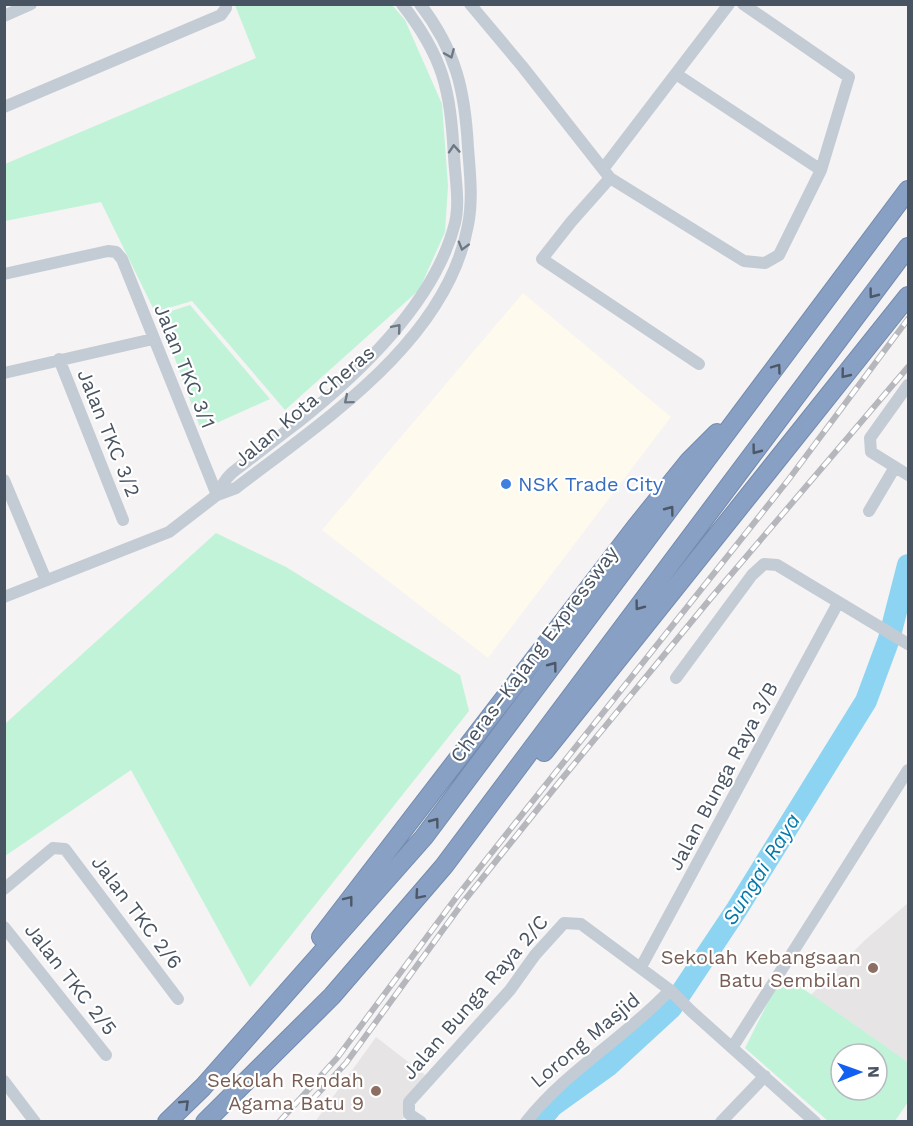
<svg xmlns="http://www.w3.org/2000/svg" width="913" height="1126" font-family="'Work Sans',sans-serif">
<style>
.commercial{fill:#fefaee}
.education{fill:#e6e4e5}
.green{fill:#c1f3d8;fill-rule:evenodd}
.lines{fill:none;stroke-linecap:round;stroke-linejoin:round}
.river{stroke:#8cd4f2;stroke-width:22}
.highway-casing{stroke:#738baf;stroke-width:20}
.minor{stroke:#c3ccd5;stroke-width:12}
.highway{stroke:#88a0c3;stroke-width:18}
.rail-casing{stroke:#b5b7bd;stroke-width:6}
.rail{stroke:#fff;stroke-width:4;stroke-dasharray:11;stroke-linecap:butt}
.oneway{stroke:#6e7884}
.oneway2{stroke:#4c5867}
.shop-dot{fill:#3f7fe0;stroke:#fff;stroke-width:2}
.education-dot{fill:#8d6e63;stroke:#fff;stroke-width:2}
.labels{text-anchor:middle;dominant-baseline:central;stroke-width:4.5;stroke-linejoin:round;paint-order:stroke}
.street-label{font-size:20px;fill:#495462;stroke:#fff}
.shop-label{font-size:20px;fill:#366cbe;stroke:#fff;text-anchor:start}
.education-label{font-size:20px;fill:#785e54;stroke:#fff;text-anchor:end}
.water-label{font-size:21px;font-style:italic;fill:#0579a9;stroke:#fff}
</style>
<rect width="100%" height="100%" fill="#f5f3f3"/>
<path class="commercial" d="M523,293l148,124 -183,241 -166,-128z"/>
<path class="education" d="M908,903v159l-97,-67 53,-54z
M376,1037l49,38 -22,32 1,11 -4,3 -85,1z"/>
<path class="green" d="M235,5h157l13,15 37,84 6,82 -3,46 -26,58 -134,120 -93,-109 -37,11 -54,-110 -96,19v-57l251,-106z
M190,305l80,94 -69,31 -42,-115z
M216,533l70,34 174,108 9,36 -219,276 -119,-217 -126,86v-135l1,2z
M782,974l126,88v40l-13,19h-67l-83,-73zM841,1054h36v36h-36z"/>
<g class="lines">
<path class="river" d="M539,1122l13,-16 57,-41 62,-57 66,-99 129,-208 23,-62 19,-74"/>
<defs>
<path id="highway" d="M544,752l364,-456
M321,937l314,-409 54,-67 28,-28
M167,1122l36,-35 221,-250 484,-647
M205,1122l127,-126 112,-130 464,-619"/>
</defs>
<use href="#highway" class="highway-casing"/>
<path class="minor" d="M470,4l52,62 88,112 134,83 21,2 14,-8 42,-85 28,-93 -106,-73
M4,16l27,-12
M676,74l145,96
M4,107l217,-92 5,-7v-4
M603,169l126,-165
M610,178l-39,44 -29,37 157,105
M4,274l104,-23 8,1 6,7 95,236
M59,359l64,161
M4,373l149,-34
M908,385l-38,53 1,14 37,23
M4,480l42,100
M217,495c3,-6 7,-14 12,-19 5,-6 14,-11 21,-17 16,-12 31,-24 47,-36 62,-49 138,-120 158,-200 5,-21 0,-46 -1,-67 -4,-67 -10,-98 -52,-152
M869,511l26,-44
M4,597l165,-65 48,-37 19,-7c87,-67 211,-147 232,-263 5,-25 2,-52 0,-77 -3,-58 -12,-97 -48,-144
M676,678l76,-103 12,-11 13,1 131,79
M4,889l49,-41 12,1 113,150
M4,927l102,128
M641,967l197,-364
M732,1048l176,-278
M4,1081l31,41
M421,1122l-12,-8v-12l101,-112 25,-35 29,-32 17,1 89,66 21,21 124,111
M526,1122c41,-52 99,-84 144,-132
M721,1122l44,-46"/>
<use href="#highway" class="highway"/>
<defs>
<path id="rail" d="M312,1100l34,-37 118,-162 97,-121 150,-182 197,-231
M279,1122l58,-64 121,-163 331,-416 119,-160"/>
</defs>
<use href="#rail" class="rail-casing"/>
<use href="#rail" class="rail"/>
</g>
<defs><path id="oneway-chevron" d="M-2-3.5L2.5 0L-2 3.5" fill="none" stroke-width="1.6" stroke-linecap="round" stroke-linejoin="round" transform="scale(1.5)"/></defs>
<g class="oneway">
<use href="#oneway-chevron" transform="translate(450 54) rotate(67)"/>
<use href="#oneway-chevron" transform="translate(454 149) rotate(-94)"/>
<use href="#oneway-chevron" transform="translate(463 246) rotate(106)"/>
<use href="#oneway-chevron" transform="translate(397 328) rotate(-50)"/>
<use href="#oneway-chevron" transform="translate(348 400) rotate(140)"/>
</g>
<g class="oneway2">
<use href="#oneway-chevron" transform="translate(873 294) rotate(127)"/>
<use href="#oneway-chevron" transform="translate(777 368) rotate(-54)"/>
<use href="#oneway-chevron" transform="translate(845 374) rotate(129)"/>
<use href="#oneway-chevron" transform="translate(756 450) rotate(127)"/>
<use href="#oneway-chevron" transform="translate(670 510) rotate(-53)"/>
<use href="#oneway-chevron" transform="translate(639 606) rotate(127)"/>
<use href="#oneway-chevron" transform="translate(553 666) rotate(-53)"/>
<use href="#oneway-chevron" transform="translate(435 822) rotate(-53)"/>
<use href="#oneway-chevron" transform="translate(419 895) rotate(131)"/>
<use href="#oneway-chevron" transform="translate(349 900) rotate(-52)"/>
<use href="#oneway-chevron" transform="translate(185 1104) rotate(-44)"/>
</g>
<circle class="shop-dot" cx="506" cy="484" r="6"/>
<g class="education-dot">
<circle cx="873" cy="968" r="6"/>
<circle cx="376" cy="1091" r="6"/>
</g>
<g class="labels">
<g class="street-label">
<text transform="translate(185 366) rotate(68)">Jalan TKC 3/1</text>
<text transform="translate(304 406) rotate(-40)">Jalan Kota Cheras</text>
<text transform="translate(109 433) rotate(68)">Jalan TKC 3/2</text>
<text transform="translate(534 654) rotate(-53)">Cheras–Kajang Expressway</text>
<text transform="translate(723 776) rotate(-62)">Jalan Bunga Raya 3/B</text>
<text transform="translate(137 912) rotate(53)">Jalan TKC 2/6</text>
<text transform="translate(71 979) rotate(52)">Jalan TKC 2/5</text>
<text transform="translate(475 997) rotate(-49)">Jalan Bunga Raya 2/C</text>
<text transform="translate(585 1040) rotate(-40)">Lorong Masjid</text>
</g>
<g class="shop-label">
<text x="518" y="484">NSK Trade City</text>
</g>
<g class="education-label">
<text x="861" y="957">Sekolah Kebangsaan<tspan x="861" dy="23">Batu Sembilan</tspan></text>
<text x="364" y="1080">Sekolah Rendah<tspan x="364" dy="23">Agama Batu 9</tspan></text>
</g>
<g class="water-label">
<text transform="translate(761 869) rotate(-58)">Sungai Raya</text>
</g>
</g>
<rect width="913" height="1126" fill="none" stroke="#495462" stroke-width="12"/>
<g transform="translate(859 1072) rotate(89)"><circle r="28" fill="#ffffff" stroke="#b6bbc0" stroke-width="1.5"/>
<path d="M0-4.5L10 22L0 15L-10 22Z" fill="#1160f1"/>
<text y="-9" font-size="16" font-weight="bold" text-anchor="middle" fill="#495462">N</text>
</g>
</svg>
